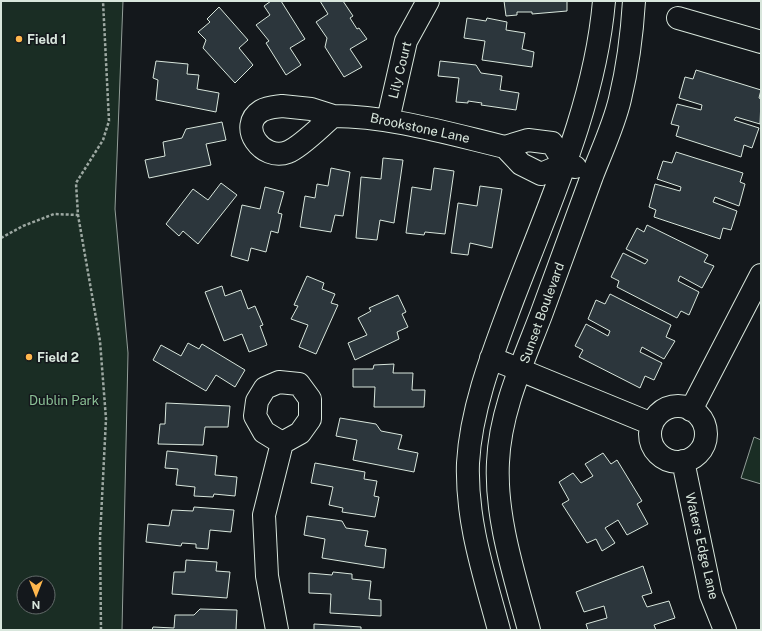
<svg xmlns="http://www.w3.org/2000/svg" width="762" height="631" font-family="'Public Sans',sans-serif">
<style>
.green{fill:#1a2d24;stroke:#939e99;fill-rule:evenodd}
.building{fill:#2c363c;stroke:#d8e6dc}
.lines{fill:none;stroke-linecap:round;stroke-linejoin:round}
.minor-casing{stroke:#d8e6dc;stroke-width:24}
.path{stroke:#9da8a2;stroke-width:2.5;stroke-dasharray:3 2;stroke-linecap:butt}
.minor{stroke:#14181c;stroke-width:22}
.poi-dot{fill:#ffb74d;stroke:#14181c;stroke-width:1.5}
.labels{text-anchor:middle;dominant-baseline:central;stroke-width:3;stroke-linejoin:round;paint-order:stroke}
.poi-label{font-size:13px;font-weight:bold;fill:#d8e6dc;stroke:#14181c;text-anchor:start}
.street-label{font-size:13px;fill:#d8e6dc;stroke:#14181c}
.park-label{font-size:13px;fill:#8ac095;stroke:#14181c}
</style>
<rect width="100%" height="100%" fill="#14181c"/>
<path class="green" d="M1,1h122l-8,208 13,144 -6,277h-121zM24,583h24v24h-24z
M754,437l7,3v44l-20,-6z"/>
<path class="building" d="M271,1h10l24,38 -15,9 11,17 -15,10 -20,-32 3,-2 -13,-16 14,-10 -6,-9z
M320,1h23l10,15 -3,2 7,11 2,-1 8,11 -17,10 12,18 -18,10 -19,-30 2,-9 -11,-16 12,-8z
M504,1h63v10l-35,3v-2h-15v3l-11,1z
M219,7l29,33 -9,8 14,17 -18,18 -32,-35 3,-8 -8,-8 12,-10 -3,-3z
M467,18l19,3 1,-3 20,4 -1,8 19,3 -3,16 12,3 -2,15 -50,-7 3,-19 -21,-3z
M156,61l32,3 -1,10 12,1 -2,14 22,4 -3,19 -60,-12 2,-20 -5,-2z
M440,61l36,4 5,8 21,3 -2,14 19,3 -3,17 -35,-5 1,-2 -14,-2v2l-12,-1 3,-24 -21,-2z
M696,70l65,20 -2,8 2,1 -1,25 -24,-7 -2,3 25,8 -7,20 -8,-3 -3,12 -65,-21 3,-10 -8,-2 6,-20 24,6 1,-5 -23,-7 6,-21 8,2z
M222,122l4,18 -20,4 5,21 -62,13 -4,-18 20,-4 -2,-14 19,-4 4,-9z
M676,152l67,21 -3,9 5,2 -6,22 -24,-9 -2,5 24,9 -6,19 -8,-2 -3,11 -66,-22 2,-7 -7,-3 6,-23 25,7 1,-4 -24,-8 6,-18 9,2z
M383,158l20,2 -9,63 -14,-3 -3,20 -21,-2 5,-61 20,2z
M331,168l19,4 -7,44 -8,-1 -4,17 -31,-5 5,-31 10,2 2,-14 11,2z
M434,168l20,3 -9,63 -20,-2 -1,3 -18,-2 6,-46 19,3z
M221,183l16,12 -39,49 -15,-13 -4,5 -13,-12 27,-35 15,11z
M480,186l22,3 -10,59 -22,-5 -2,12 -17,-2 7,-50 19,3z
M265,187l19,5 -6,21 4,1 -4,19 -7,-2 -5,21 -15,-4 -3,13 -17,-5 11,-51 18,4z
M647,225l61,30 -4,7 10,4 -12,22 -22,-12 -2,5 21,11 -10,23 -8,-4 -4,7 -60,-31 2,-6 -8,-4 12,-24 22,11 3,-4 -22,-11 11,-21 7,4z
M307,276l17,7 -2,6 13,5 -4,9 7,2 -22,49 -17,-7 9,-22 -17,-6 7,-13 -4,-1z
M222,286l3,10 16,-6 7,19 7,-3 8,19 -3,1 7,19 -18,7 -7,-18 -18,7 -19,-49z
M610,294l61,31 -5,12 9,4 -11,18 -22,-12 -2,5 22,11 -8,17 -9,-4 -5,12 -61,-31 4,-7 -8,-4 11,-22 22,12 2,-5 -22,-12 8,-19 9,4z
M398,295l8,17 -4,2 6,13 -11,5 2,7 -44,21 -7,-17 19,-8 -9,-17 13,-7 -2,-3z
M188,343l11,6 3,-5 43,26 -10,17 -19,-12 -10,16 -53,-31 8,-15 20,11z
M394,364l-1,9h20l-1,17h13l-1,17h-50l1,-20h-22v-18h20l1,-4z
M166,403l64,3 -2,21h-23l-2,18 -45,-1 2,-20h5z
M340,418l36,6 5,7 21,4 -4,14 20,4 -4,19 -61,-12 4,-20 -21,-4z
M167,451l50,5 -2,19 22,2 -2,19 -21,-2 -1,3 -19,-1 1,-9 -19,-2 2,-16 -13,-1z
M603,453l8,11 6,-4 25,41 -5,3 11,20 -21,11 -9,-15 -13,8 10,15 -13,8 -6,-12 -9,4 -25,-39 7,-4 -10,-18 14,-9 8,10 12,-7 -8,-12z
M315,463l50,9 -1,7 13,2 -3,15 5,1 -4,20 -33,-5 1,-4 -14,-3 4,-18 -22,-4z
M194,507l40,3 -3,22 -21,-2 -2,19 -12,-1v-4l-14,-1 -1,3 -35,-4 2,-18 21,2 3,-16 21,1z
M307,516l35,5 4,7 22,3 -3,15 21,3 -2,19 -62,-10 3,-19 -21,-4z
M186,560l31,2 -1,9 14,1 -3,26 -55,-4 2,-22h11z
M643,566l9,27 -10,3 5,11 22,-6 6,17 -21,7 2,5h-68l-2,-6 21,-6 -3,-12 -20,6 -8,-20z
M333,572l19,2v5l19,2 -2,18 12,1v16l-51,-3 1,-19 -22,-1v-20l23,2z
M200,609l37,1 -1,20h-84l1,-3 21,1 1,-13h19z
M314,624l47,3v3h-47z"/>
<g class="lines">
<defs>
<path id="minor" d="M678,18l83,24
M282,106l29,3 22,7c-12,10 -31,30 -45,36 -26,10 -51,-26 -27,-41 7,-4 14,-4 21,-5z
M333,116c58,0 117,18 172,31
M388,120l18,-79 22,-40
M565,164l-24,10 -20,-10 -16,-17 23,-7 24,3 13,21 10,3
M491,358l161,66
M279,382l20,2 11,15v20l-10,14 -18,10 -18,-11 -9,-16 2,-15 8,-13z
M650 434a28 28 0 1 1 56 0a28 28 0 1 1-56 0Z
M691,410l70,-135
M683,461l28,134 14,35
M277,630l-10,-54 -3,-61 18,-72
M499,630c-15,-56 -33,-109 -31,-167 3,-56 26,-113 45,-164 37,-97 82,-194 91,-298
M529,630c-14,-53 -34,-112 -31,-168 2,-51 25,-100 43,-147 17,-47 34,-93 51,-139 10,-26 22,-51 28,-77 8,-33 12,-65 14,-98"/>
</defs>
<use href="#minor" class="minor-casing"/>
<path class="path" d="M1,238l22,-12 31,-12 24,1
M101,630l-1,-92 6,-119 -6,-78 -22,-126 -2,-32 27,-43 6,-19 -6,-120"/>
<use href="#minor" class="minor"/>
</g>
<g class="poi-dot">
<circle cx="19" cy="39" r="4"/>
<circle cx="29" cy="357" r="4"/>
</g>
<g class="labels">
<g class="poi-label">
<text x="27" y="39">Field 1</text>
<text x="37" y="357">Field 2</text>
</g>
<g class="street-label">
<text transform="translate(400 70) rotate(-76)">Lily Court</text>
<text transform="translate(420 128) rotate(12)">Brookstone Lane</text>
<text transform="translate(542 313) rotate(-70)">Sunset Boulevard</text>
<text transform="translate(702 546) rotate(77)">Waters Edge Lane</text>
</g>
<g class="park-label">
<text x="64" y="400">Dublin Park</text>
</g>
</g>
<rect width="762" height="631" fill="none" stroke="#d8e6dc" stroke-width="4"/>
<g transform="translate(36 595) rotate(180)"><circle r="19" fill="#14181c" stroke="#626a69"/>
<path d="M0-3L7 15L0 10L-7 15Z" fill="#ffb74d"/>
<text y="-6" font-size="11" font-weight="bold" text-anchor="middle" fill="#d8e6dc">N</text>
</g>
</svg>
